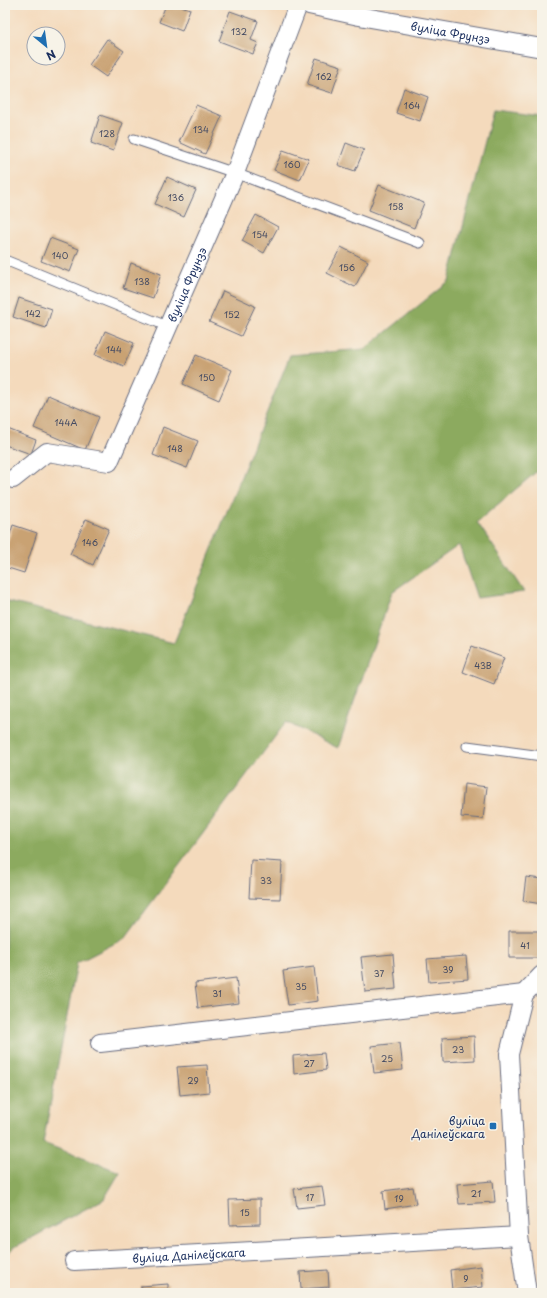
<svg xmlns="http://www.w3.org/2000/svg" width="547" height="1298" font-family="'Playpen Sans',sans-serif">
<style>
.forest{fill:#8caa5e;stroke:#546c5e}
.building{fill:#c9a273}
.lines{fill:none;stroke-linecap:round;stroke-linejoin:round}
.lane-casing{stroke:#676b7f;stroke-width:11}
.street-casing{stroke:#676b7f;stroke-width:20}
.lane{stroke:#fff;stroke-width:9}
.street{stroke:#fff;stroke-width:18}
.poi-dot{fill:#1f6fb2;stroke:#f7f3e8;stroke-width:1.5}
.labels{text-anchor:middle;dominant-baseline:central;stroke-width:3;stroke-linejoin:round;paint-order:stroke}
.number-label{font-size:9px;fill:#464c63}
.street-label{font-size:11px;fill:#1b2f5e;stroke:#f7f3e8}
.poi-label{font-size:11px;fill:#1b2f5e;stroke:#f7f3e8;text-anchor:end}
</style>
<rect width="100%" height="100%" fill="#f7f3e8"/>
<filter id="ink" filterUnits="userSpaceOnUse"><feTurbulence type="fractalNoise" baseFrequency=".025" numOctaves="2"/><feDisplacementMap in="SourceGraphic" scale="8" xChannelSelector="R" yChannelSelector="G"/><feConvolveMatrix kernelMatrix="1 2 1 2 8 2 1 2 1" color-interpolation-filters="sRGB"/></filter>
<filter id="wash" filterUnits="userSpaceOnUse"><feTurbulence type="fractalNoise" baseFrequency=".012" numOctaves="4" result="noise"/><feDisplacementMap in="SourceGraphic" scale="16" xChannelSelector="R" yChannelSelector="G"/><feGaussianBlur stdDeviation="0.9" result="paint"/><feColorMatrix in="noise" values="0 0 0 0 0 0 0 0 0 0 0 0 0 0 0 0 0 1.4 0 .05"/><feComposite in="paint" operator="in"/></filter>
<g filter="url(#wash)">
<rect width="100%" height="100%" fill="#f4dabc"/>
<path class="forest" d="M493,110l49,6v351l-65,55 47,70 -47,6 -18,-53 -67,47 -54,156 -52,-26 -161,216 -48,25 -34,180 77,29 -16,27 -91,49 -8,8v-655l169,42 116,-288 75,-6 84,-68z"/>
<g id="blocks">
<path class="building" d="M166,5h12l12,4 -8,22 -23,-9z
M230,11l28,10 -7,19 7,3 -5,11 -34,-13z
M107,39l17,12 -18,26 -17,-12z
M316,58l25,8 -9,27 -25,-8z
M404,88l24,9 -8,24 -24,-8z
M196,105l26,11 -17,38 -26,-12z
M100,115l23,8 -10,28 -22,-8z
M346,143l18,7 -9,21 -17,-6z
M283,150l26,9 -9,21 -26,-10z
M167,177l29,13 -12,27 -29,-13z
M379,185l45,18 -10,25 -45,-18z
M256,215l22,12 -14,26 -22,-12z
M50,238l29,11 -9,23 -29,-11z
M341,247l27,14 -13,26 -28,-14z
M131,263l30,11 -8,24 -30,-10z
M223,291l32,15 -14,30 -32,-14z
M19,298l33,11 -6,19 -33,-11z
M105,331l29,12 -10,23 -29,-11z
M196,355l36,15 -13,30 -36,-16z
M48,395l51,22 -14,33 -51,-22z
M163,427l35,14 -11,27 -34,-13z
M5,428l31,12 -5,14 -26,-9z
M86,519l23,10 -16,36 -23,-11z
M13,525l24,8 -13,40 -19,-6v-17z
M472,646l32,12 -10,26 -31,-12z
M464,784l23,3 -4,32 -22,-2z
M251,860l31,2 -2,37 -31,-1z
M526,877l16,2v25l-19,-3z
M509,931h33v27h-33z
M393,954l3,35 -31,3 -4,-35z
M466,956l2,23 -39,3 -2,-23z
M314,967l4,34 -30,4 -5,-34z
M236,978l3,25 -41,5 -3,-25z
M474,1036l1,24 -32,2 -1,-24z
M400,1043l3,27 -29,3 -3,-27z
M324,1053l2,17 -32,4 -1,-18z
M207,1065l2,27 -29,3 -3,-28z
M493,1181l2,21 -36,2 -2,-20z
M322,1186l3,19 -28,3 -3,-19z
M413,1187l3,17 -31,5 -2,-18z
M260,1199v25l-30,1 -1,-25z
M481,1266l2,21 -31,3 -2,-20z
M328,1270l1,17 -28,2 -1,-17z
M168,1284v9h-27v-7z"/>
</g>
</g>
<g filter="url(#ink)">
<use href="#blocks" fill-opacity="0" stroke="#676b7f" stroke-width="1"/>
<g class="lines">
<defs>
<path id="lane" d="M134,139l101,34 185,70
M5,260l164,67
M467,746l75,10"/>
<g id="street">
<path id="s1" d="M309,5l50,11 183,32"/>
<path id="s2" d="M13,479l34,-27 62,10 126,-289 63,-168"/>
<path d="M100,1043l424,-49"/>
<path id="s3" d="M74,1261l445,-25"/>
<path d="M527,1293l-8,-57 -10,-182 15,-60 18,-19"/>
</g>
</defs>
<use href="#lane" class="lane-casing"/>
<use href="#street" class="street-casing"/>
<use href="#lane" class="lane"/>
<use href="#street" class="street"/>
</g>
</g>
<rect class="poi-dot" x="489" y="1122" width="8" height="8" rx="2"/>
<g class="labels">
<g class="number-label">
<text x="239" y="31">132</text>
<text x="324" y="76">162</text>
<text x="412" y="105">164</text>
<text x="201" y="129">134</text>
<text x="107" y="133">128</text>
<text x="292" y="164">160</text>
<text x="176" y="197">136</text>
<text x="396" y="206">158</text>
<text x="260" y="234">154</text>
<text x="60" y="255">140</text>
<text x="347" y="267">156</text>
<text x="142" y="281">138</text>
<text x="33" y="313">142</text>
<text x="232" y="314">152</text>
<text x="114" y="349">144</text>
<text x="207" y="377">150</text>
<text x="66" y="422">144А</text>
<text x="175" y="448">148</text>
<text x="90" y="542">146</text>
<text x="483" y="665">43В</text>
<text x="266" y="880">33</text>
<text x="525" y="945">41</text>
<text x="448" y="969">39</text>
<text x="379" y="973">37</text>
<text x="301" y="986">35</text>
<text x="217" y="993">31</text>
<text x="458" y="1049">23</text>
<text x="387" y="1058">25</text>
<text x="309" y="1063">27</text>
<text x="193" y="1080">29</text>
<text x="476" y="1193">21</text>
<text x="310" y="1197">17</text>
<text x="399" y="1198">19</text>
<text x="245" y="1212">15</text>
<text x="466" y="1278">9</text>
</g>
<g class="street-label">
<text stroke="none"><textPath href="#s1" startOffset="144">вуліца Фрунзэ</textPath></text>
<text stroke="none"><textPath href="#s2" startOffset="300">вуліца Фрунзэ</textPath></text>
<text stroke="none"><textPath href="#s3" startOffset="115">вуліца Данілеўскага</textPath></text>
</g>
<g class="poi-label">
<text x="485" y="1120">вуліца<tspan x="485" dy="13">Данілеўскага</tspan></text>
</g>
</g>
<rect width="547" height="1298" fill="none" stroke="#f7f3e8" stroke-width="20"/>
<g transform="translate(46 46) rotate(151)"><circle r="19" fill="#f7f3e8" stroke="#9fa5b1"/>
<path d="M0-3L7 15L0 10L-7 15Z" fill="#1f6fb2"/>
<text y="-6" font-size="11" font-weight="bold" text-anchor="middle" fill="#1b2f5e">N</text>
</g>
</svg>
